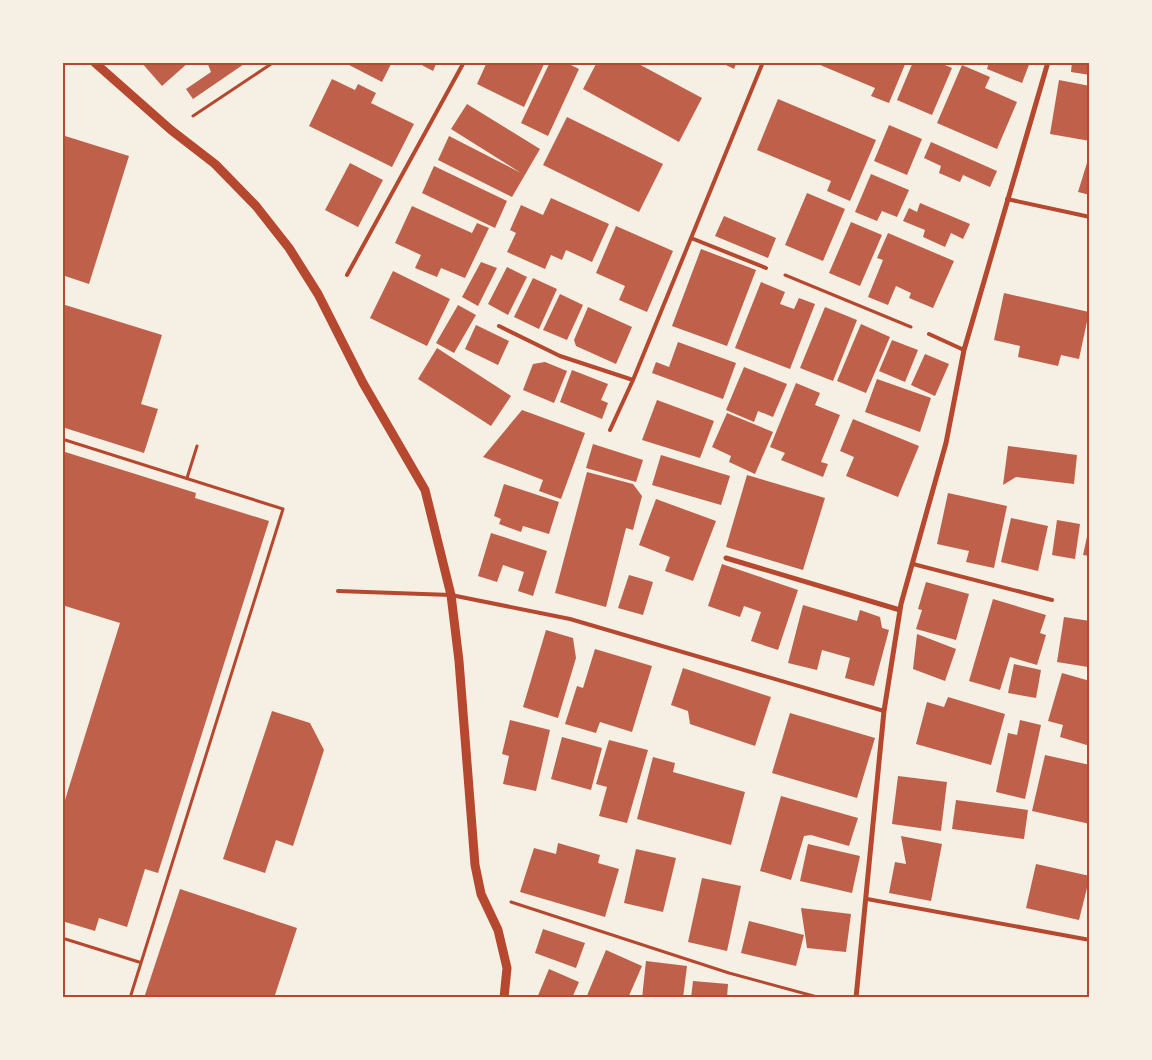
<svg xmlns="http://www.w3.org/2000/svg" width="1152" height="1060" font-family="Figtree,sans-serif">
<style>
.building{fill:#bf614a}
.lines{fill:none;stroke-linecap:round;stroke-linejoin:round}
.path{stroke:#b5482f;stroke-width:3}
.service{stroke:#b5482f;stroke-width:4}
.minor{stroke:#b5482f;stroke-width:5}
.tertiary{stroke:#b5482f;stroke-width:9}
.neatline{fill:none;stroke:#b5482f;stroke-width:2}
</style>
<rect width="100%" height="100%" fill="#f6efe4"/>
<path class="building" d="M141,62h48l-27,24z
M207,62h40l-54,37 -7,-10 25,-17z
M350,62h42l-10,20 -33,-17z
M416,62h21l-4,9z
M487,62h58l-21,45 -47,-23z
M550,62h15l14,7 -31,67 -27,-13z
M597,62h38l67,36 -23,44 -96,-53z
M720,62h17l-3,7z
M813,62h93l-17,41 -18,-7 4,-8z
M913,62h25l14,6 -20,47 -35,-15z
M989,62h41l-8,21 -35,-14z
M1072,62h18v13l-19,-3z
M962,65l28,12 -5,11 32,14 -20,47 -60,-26z
M332,79l23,11 3,-6 18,9 -5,10 43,21 -22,43 -83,-41z
M1059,80l31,6v55l-40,-7z
M778,99l98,41 -26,61 -23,-10 4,-10 -74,-31z
M467,104l73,45 -28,48 -74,-37 11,-24 72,37 -70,-44z
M567,117l96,47 -24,48 -96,-47z
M889,125l33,14 -15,36 -33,-14z
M62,135l67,21 -40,128 -27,-9z
M931,142l66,29 -7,16 -27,-12 -3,7 -21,-9 2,-7 -17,-8z
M1090,153v42l-12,-3z
M350,163l33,17 -25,47 -33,-17z
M434,166l73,35 -12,27 -73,-35z
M871,174l38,16 -12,27 -15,-6 -5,10 -22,-9z
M807,193l38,16 -22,52 -38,-16z
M551,198l58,26 -17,38 -26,-12 -4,10 -11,-5 -6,14 -38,-17 9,-19 -6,-3 11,-25 22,10z
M920,203l50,21 -7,15 -12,-6 -6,14 -22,-10 2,-7 -22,-9 6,-13 8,4z
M412,206l60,27 5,-10 12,5 -24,50 -24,-10 -4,9 -22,-9 6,-13 -26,-12z
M724,216l52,22 -8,20 -53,-22z
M851,222l31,13 -22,51 -31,-13z
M616,226l57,25 -26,61 -28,-12 6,-14 -29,-13z
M888,233l66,28 -21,47 -24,-10 2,-5 -15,-7 -8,19 -20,-8 15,-37 -6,-2z
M701,249l55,21 -29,76 -55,-20z
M481,262l16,6 -19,38 -16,-9z
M507,267l20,10 -19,38 -20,-11z
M393,271l57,28 -23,47 -57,-28z
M533,278l24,11 -18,40 -25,-12z
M761,282l24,10 -5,12 14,5 5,-11 16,6 -25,65 -55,-21z
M1004,293l85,19 -10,47 -18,-4 -3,11 -40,-9 2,-11 -26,-6z
M560,294l23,11 -16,35 -24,-10z
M62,304l100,31 -21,69 17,5 -14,44 -82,-26z
M458,305l18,10 -22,38 -18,-10z
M588,307l44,20 -16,37 -40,-18 -2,-6z
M825,307l32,13 -24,61 -33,-13z
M861,324l29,13 -24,56 -29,-12z
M476,325l33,16 -11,24 -33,-16z
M892,340l26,10 -13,32 -26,-11z
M678,342l58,21 -13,36 -71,-26 4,-11 13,5z
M437,348l74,48 -20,30 -73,-47z
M925,354l24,10 -14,32 -24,-11z
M545,362l22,9 -13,32 -31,-13 10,-26z
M744,367l43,17 -14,33 -15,-6 -4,11 -28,-12z
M572,370l36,14 -7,16 7,3 -6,16 -42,-17z
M877,379l54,19 -11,34 -55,-20z
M796,383l24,10 -5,12 25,10 -19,47 7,2 -5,13 -42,-17 4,-7 -15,-6z
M657,400l57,21 -14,37 -58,-18z
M522,410l63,23 -24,66 -22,-8 4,-11 -60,-23z
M727,413l46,19 -18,42 -26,-12 2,-6 -19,-9z
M853,419l66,27 -21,51 -52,-21 8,-19 -14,-6z
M593,444l50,16 -7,22 -50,-14z
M1008,446l69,9 -3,29 -58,-7 -13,8z
M62,451l134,42 -1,5 74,23 -111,352 -13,-4 -18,58 -28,-9 -4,13 -33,-10v-122l3,1 55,-177 -58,-18z
M661,455l69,21 -9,29 -69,-20z
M587,472l46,12 9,12 -9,34 -7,-2 -20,79 -51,-14z
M747,475l78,23 -22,72 -77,-23z
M504,484l55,18 -10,32 -26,-8 -2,6 -22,-8 2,-5 -7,-3z
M948,493l59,13 -13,62 -28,-6 3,-11 -32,-7z
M656,499l60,22 -23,60 -28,-10 5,-14 -31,-12z
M1011,518l37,8 -10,45 -37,-9z
M1057,520l23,4 -5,35 -23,-4z
M1090,523v33l-7,-1z
M491,533l56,18 -14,45 -15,-5 6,-19 -21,-7 -6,17 -19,-6z
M722,564l76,26 -20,60 -27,-9 10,-29 -17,-6 -4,11 -32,-11z
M629,575l24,7 -10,33 -25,-7z
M926,582l43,12 -13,46 -40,-11 6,-19 -4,-1z
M993,599l53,16 -6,18 6,2 -9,30 -27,-8 -10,33 -31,-9z
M803,605l54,16 3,-11 20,7 2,11 7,2 -15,56 -29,-8 5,-20 -28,-8 -5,20 -29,-7z
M1064,617l26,4 -2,46 -31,-5z
M546,630l27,8 3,20 -18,60 -35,-11z
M917,634l39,15 -11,32 -32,-12z
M595,649l57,17 -20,66 -32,-10 -4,11 -31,-9 12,-38 6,2z
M1014,664l27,6 -5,28 -28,-5z
M683,668l88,29 -16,49 -65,-22 -2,-13 -17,-6z
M1062,673l28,8v65l-30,-9 3,-12 -15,-4z
M948,697l57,17 -14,51 -75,-21 11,-42 17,5z
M272,711l38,12 14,27 -31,96 -17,-6 -11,33 -42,-14z
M790,713l85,25 -18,60 -85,-25z
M510,720l40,10 -14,61 -33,-7 6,-28 -7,-2z
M1020,720l21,5 -16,74 -29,-7 12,-59 9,2z
M562,737l40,11 -11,42 -40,-11z
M609,740l39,10 -21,73 -28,-7 8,-29 -11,-3z
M1045,755l45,10v59l-58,-13z
M653,757l22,6 -2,9 72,20 -14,53 -94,-26z
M898,776l49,6 -6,49 -49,-7z
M781,796l77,22 -9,28 -38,-11 -7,1 -13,44 -31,-9z
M956,800l72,10 -4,29 -72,-10z
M901,836l41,8 -11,57 -42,-8 6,-31 11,2z
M558,843l42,12 -2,8 21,6 -14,48 -85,-25 14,-44 22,6z
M808,844l52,12 -8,37 -52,-12z
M636,849l40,9 -13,54 -39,-9z
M1036,864l54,12 -11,44 -53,-12z
M702,878l39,8 -14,65 -39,-9z
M180,889l117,39 -23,70h-130z
M801,908l50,6 -5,38 -39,-4z
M749,921l55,14 -8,31 -55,-13z
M543,929l42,14 -9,25 -41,-15z
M606,950l36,16 -14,32h-42z
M646,961l41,5 -4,32h-41z
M549,969l30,13 -7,16h-35z
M693,981l35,3 -1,14h-36z"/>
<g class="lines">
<path class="path" d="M193,116l81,-54
M785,275l126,52
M62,439l221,70 -153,489
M187,478l10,-32
M511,902l218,71 92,25
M62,938l77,24"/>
<path class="service" d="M1007,199l83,18
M691,238l75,30
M347,275l117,-213
M499,326l61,30 73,24
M929,334l35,16
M610,430l23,-50 130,-318
M913,564l139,36
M338,591l113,4 119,24 314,92
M867,899l223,41"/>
<path class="minor" d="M726,558l174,52
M856,998l28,-287 17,-107 45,-161 18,-93 84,-288"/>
<path class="tertiary" d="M94,62l77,68 44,34 41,42 33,42 29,46 45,89 62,107 26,105 8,66 16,204 6,29 17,36 9,38 -3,30"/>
</g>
<rect width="1152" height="1060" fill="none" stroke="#f6efe4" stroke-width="128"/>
<rect x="64" y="64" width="1024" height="932" class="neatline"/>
</svg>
